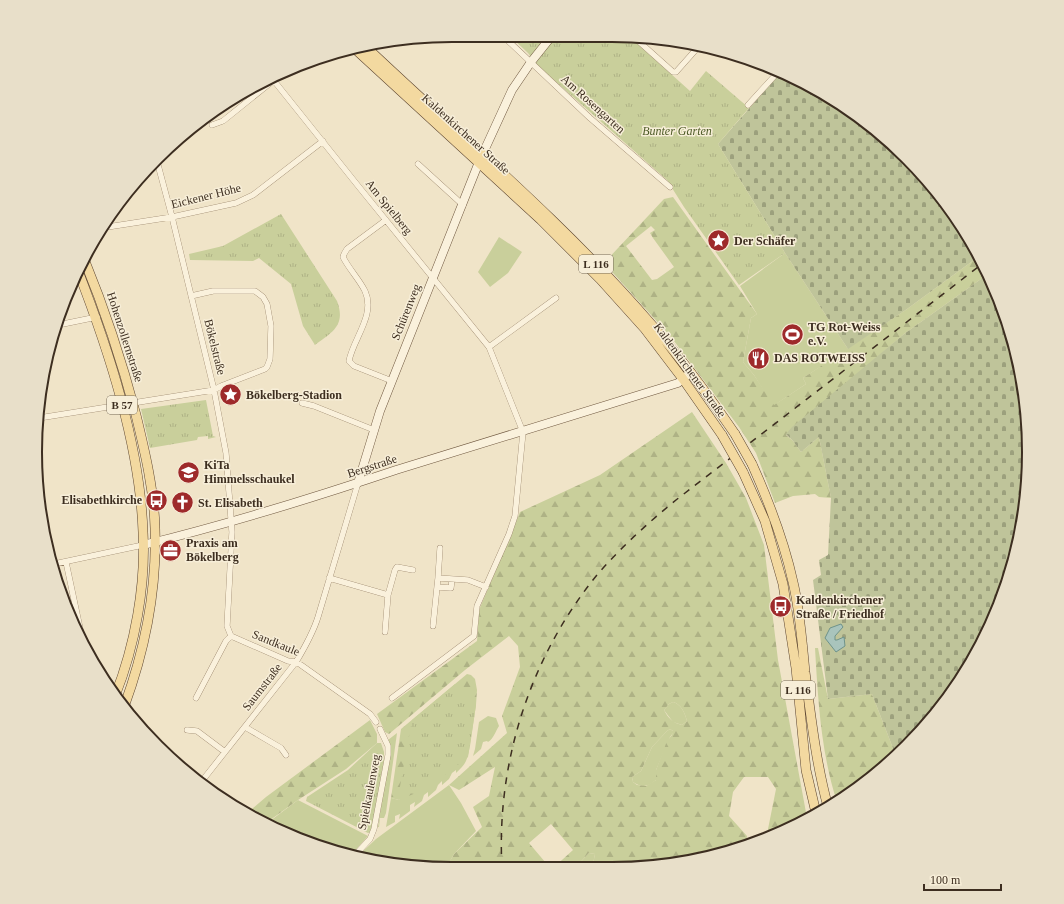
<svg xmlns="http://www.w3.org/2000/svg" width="1064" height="904" font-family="Georgia,serif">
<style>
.green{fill:#c9cf9b}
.forest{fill:url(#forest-firs);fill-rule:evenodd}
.cemetery{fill:url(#cemetery-stones)}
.park{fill:url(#park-tufts)}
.water{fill:#a9c4bc;stroke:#6f938a}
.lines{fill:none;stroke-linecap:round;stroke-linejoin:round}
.street-casing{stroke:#8d765c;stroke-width:6}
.secondary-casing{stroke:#6f573f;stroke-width:9}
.primary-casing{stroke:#5b4430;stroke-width:10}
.street{stroke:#faf1dc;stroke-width:5.5}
.secondary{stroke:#faf1dc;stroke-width:8}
.primary{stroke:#f3d9a0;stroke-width:9}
.rail{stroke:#3d2e20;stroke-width:1.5;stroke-dasharray:7 7;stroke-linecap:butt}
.primary-bridge-casing{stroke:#5b4430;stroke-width:10;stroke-linecap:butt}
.primary-bridge{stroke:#f3d9a0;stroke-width:9}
.labels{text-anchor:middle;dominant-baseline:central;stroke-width:3;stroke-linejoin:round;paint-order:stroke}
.shield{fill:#f7eed8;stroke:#756857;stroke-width:1}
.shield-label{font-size:11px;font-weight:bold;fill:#3d2e20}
.street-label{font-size:12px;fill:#3d2e20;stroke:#f7eed8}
.park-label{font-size:12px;font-style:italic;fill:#4d5a26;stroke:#f7eed8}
.poi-label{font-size:12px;font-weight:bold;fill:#3d2e20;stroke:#f7eed8;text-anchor:start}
.rim{fill:none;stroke:#3d2e20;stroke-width:2}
</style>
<defs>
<pattern id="forest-firs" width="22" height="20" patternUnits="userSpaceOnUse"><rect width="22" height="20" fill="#c9cf9b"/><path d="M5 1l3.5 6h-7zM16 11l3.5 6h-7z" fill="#aeb285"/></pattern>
<pattern id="cemetery-stones" width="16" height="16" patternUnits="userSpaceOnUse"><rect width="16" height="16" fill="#bfc49a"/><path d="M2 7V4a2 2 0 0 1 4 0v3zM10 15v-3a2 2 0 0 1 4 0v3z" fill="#9ca07d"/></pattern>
<pattern id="park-tufts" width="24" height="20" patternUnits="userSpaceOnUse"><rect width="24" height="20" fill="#c9cf9b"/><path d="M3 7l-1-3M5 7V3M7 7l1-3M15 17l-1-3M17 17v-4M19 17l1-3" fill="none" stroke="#aeb285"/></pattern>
</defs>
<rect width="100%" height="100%" fill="#f0e4c8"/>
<path class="green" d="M499,237l23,15 -14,21 -18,14 -12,-15z
M785,253l63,96 -45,29 3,6 -33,22 -19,-31 -11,-13 8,-44 6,-4 -17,-28z
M230,387l2,9 -9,2 -1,-8z
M673,702c8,2 12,11 14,19l-5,4 -9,-3 -9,-12 5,-6z
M488,716l8,2 3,8c-4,6 -5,12 -11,16l-1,-1 -4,1 -2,7 -8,7 2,-7 4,-27z
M670,729l3,2v2l-3,4 -14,33v10c-8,7 -14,8 -23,2l-1,-5 9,-6 11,-24 15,-16z
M397,733l-11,80 -2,5h-4l-1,9h-1l12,-81 -2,-6z
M470,746c-3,14 -3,17 -14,27v-3l-4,3 -3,6 -7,6v-4l-4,4 -2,5 -8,7v-5l-4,3 -2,6 -8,6 1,-5 -5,3v6l-11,8 1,-5 -5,2v6l-9,5 5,-29 8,2 28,-25z
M449,785l12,18 15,28 -22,23 -8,14h-22l-65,-13 17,-16z
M298,800l70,36 -16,18 -34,-7 -52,-23z
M589,853l6,1 -3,15h-18z"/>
<path class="forest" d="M673,197l84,117 -6,4 -8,44 11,13 20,30 32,-21 -3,-6 104,-69 71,-52 10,17 -84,60 -118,101 7,6 8,11 18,-15 12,61 -12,-1 -4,-3 -22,2 -18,7 -19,-50 -17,-26 -68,-90 -67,-74 60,-64zM651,226l4,4 -5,3 3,5 21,29 -17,12 -5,1 -26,-34z
M692,412l34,51 20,35 18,47 14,115 29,158 -41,21 10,-50 -8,-12h-24l-11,15 -4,24 18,20 -1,9 -52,16 -82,8h-20l3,-15 -6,-1 -15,16h-22l21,-19 -22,-26 -22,19 22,26 -105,-1 8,-14 28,-27 -9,-20 16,-11 6,-29 -36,23 -10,-5 58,-52 -5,-17 18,-49 -2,-21 -9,-10 -44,34 -76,64 -4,-2 -8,-18 100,-73 2,-31 41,-98 80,-37zM673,702c8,2 12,11 14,19l-5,4c-9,-2 -14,-7 -18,-15l5,-6zM670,729l3,2 -1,4 -5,6 -11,29v10l-10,6 -9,-1 -4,-3 -1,-5 9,-6 11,-24 15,-16z
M815,648h3l10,51 44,-5 24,62 -53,43 -6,3c-16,-49 -19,-102 -22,-154z
M467,674l4,1 4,4 2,11 -1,15 -6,41 -43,29 -4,15 -24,10 -8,-2 10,-69z
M370,720l7,14v9l-31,26 -48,31 -32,23 -20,-9 20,-17z"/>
<path class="cemetery" d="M781,72l15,6 70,43 41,36 52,64 19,36 -71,52 -59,40 -63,-96 -67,-109z
M988,274l9,19 24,78 8,81 -8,82 -24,78 -38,72 -52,63 -11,9 -24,-62 -44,5 -15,-119 8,-5 -2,-15 9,-5 3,-57 -12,-61 -18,15 -8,-11 -7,-7 6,-7 112,-93z"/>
<path class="park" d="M510,36l121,2 59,53 16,-20 43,37 -31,36 67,109 -46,32 -55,-78 -17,-27 -129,-114 -10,-13z
M281,214l56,87c9,24 -4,31 -22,44l-12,-19 -12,-42 -32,-26 -6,3 -63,-1 -1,-6 34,-8z
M206,400l7,36 3,1 -8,2v-3l-10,1 -1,3 -47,8 -9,-39z
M455,684l21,21 -8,52 -39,30 -13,7 -17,-2 13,-72z
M377,743h4l3,9v9l-13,71 -3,1 -62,-32 1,-4 41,-27z"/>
<path class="water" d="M841,624l2,3 -8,9v4h2l7,-3 1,9 -9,6 -11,-14 5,-10z"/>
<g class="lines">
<defs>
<path id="street" d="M503,36l87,82 80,69
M635,38l38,34h3l24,-27
M271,77l88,110 130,160 34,85 -8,84 -6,18 -32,72 -3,30 -82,62
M748,105l31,-34
M212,125l11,-4 51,-41
M157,161l15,56 42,173 12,63 6,79 -5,94 4,10
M418,164l45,41
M386,220l-39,29 -3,5 -1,3c6,12 16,22 22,34 11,24 -12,48 -16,70l5,5 38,15
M101,228l71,-11 64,-14 17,-8 70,-54
M58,325l39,-8
M489,347l67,-49
M302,403l12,3 60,24
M39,418l175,-28 7,-4 44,-17 2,-2 3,-8 1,-33 -4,-22 -4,-7 -8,-6h-42l-22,5
M66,562l17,80
M54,564l89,-19
M329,578l59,17
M438,578l2,-30
M452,579l-1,9 -14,-1 1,-9 30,2 18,7
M433,626l4,-39
M385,632l3,-37 7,-25 2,-3 16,3
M231,636l57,25 8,1 5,3 69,49 6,8
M196,698l30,-57 5,-5
M245,727l36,21 5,7
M187,730l10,1 28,21
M202,781l94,-119c9,-15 17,-29 22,-45l40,-134
M356,854l14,-15 4,-10 14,-74v-9l-8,-17"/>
<path id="secondary" d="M358,483l22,-72 99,-249 33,-72 19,-28 20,-25
M143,545c85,-21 170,-47 253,-75l282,-87 13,-11"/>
<path id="primary" d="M365,46c96,91 200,178 286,278 31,35 58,72 84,110
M354,48l187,172 59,59 45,50 38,50 39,56
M84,259c21,51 38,103 52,156 9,37 18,75 19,113 2,61 -10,122 -31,179
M78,271c31,80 62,175 65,261 3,53 -8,114 -28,164
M752,464c17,38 32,77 41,118 7,29 9,60 12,90 6,45 11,91 23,135
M743,472l22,49 18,63 13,84 10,102 10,43"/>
</defs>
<use href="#street" class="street-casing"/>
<use href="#secondary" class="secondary-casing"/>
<use href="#primary" class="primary-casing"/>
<use href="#street" class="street"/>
<use href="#secondary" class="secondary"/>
<use href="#primary" class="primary"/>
<path class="rail" d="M502,868c-6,-105 28,-211 95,-293 24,-28 51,-52 79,-75l306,-236"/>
<defs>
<path id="primary-bridge" d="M735,434l17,30
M722,435l21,37"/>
</defs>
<use href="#primary-bridge" class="primary-bridge-casing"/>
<use href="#primary-bridge" class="primary-bridge"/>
</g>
<defs>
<symbol id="sight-disc" viewBox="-11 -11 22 22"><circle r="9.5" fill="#9e2a2b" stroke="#f7eed8"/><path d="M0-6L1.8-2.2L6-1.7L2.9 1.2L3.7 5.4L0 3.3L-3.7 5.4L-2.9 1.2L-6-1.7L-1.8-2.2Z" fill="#fff"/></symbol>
<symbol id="stadium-disc" viewBox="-11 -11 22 22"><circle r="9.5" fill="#9e2a2b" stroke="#f7eed8"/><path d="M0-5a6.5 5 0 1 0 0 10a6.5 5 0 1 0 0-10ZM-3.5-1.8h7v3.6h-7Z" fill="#fff"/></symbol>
<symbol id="restaurant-disc" viewBox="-11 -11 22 22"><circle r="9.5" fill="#9e2a2b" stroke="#f7eed8"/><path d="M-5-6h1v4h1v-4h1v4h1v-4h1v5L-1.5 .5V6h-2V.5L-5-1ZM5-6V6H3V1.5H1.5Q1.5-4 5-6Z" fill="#fff"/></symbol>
<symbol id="school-disc" viewBox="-11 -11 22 22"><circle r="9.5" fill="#9e2a2b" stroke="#f7eed8"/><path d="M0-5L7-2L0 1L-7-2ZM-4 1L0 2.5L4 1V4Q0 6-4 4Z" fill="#fff"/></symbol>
<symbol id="bus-disc" viewBox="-11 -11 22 22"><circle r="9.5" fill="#9e2a2b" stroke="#f7eed8"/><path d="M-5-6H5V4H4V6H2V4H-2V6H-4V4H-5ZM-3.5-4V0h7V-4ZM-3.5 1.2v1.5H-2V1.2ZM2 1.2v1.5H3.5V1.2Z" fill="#fff"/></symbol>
<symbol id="church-disc" viewBox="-11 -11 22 22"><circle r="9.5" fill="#9e2a2b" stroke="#f7eed8"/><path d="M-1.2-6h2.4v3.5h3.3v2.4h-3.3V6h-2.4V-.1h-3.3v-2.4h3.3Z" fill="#fff"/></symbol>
<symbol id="office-disc" viewBox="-11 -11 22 22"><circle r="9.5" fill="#9e2a2b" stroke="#f7eed8"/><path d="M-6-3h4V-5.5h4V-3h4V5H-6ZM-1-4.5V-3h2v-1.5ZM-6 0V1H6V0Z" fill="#fff"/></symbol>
</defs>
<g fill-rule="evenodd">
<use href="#sight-disc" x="706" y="228" width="25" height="25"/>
<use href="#stadium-disc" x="780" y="322" width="25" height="25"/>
<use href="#restaurant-disc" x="746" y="346" width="25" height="25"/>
<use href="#sight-disc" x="218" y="382" width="25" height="25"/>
<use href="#school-disc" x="176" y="460" width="25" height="25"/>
<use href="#bus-disc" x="144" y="488" width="25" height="25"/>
<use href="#church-disc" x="170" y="490" width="25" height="25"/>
<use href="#office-disc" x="158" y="538" width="25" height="25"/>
<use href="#bus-disc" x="768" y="594" width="25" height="25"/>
</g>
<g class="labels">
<g class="shield">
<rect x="579" y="255" width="34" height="18" rx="3"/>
<rect x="107" y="396" width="30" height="18" rx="3"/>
<rect x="781" y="681" width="34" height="18" rx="3"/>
</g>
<g class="shield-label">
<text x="596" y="264">L 116</text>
<text x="122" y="405">B 57</text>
<text x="798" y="690">L 116</text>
</g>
<g class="street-label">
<text transform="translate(593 104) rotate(42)">Am Rosengarten</text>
<text transform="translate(466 134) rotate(42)">Kaldenkirchener Straße</text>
<text transform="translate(206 196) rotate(-14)">Eickener Höhe</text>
<text transform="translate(389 207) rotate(51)">Am Spielberg</text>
<text transform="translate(406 312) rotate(-68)">Schürenweg</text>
<text transform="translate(125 337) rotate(72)">Hohenzollernstraße</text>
<text transform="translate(215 347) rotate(76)">Bökelstraße</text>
<text transform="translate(690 370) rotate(54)">Kaldenkirchener Straße</text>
<text transform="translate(372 466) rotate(-18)">Bergstraße</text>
<text transform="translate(276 643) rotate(22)">Sandkaule</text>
<text transform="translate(262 687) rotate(-52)">Saumstraße</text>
<text transform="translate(369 792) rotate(-79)">Spielkaulenweg</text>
</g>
<g class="park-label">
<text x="677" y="131">Bunter Garten</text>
</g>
<g class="poi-label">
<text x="734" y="241">Der Schäfer</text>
<text x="808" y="327">TG Rot-Weiss<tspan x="808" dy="14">e.V.</tspan></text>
<text x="774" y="358">DAS ROTWEISS</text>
<text x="246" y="395">Bökelberg-Stadion</text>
<text x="204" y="465">KiTa<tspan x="204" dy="14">Himmelsschaukel</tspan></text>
<text x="142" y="500" text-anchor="end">Elisabethkirche</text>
<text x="198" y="503">St. Elisabeth</text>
<text x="186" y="543">Praxis am<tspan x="186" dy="14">Bökelberg</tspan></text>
<text x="796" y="600">Kaldenkirchener<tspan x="796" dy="14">Straße / Friedhof</tspan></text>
</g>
</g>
<path d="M0 0H1064V904H0ZM452 42H612A410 410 0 0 1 1022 452V452A410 410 0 0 1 612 862H452A410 410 0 0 1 42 452V452A410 410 0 0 1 452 42Z" fill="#e8dfc9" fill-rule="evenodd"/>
<path class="rim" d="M452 42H612A410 410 0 0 1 1022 452V452A410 410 0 0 1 612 862H452A410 410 0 0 1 42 452V452A410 410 0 0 1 452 42Z"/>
<path d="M924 884v6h77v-6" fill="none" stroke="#3d2e20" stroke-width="2"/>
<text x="930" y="884" font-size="12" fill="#3d2e20" stroke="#f7eed8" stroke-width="3" paint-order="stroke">100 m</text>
</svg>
